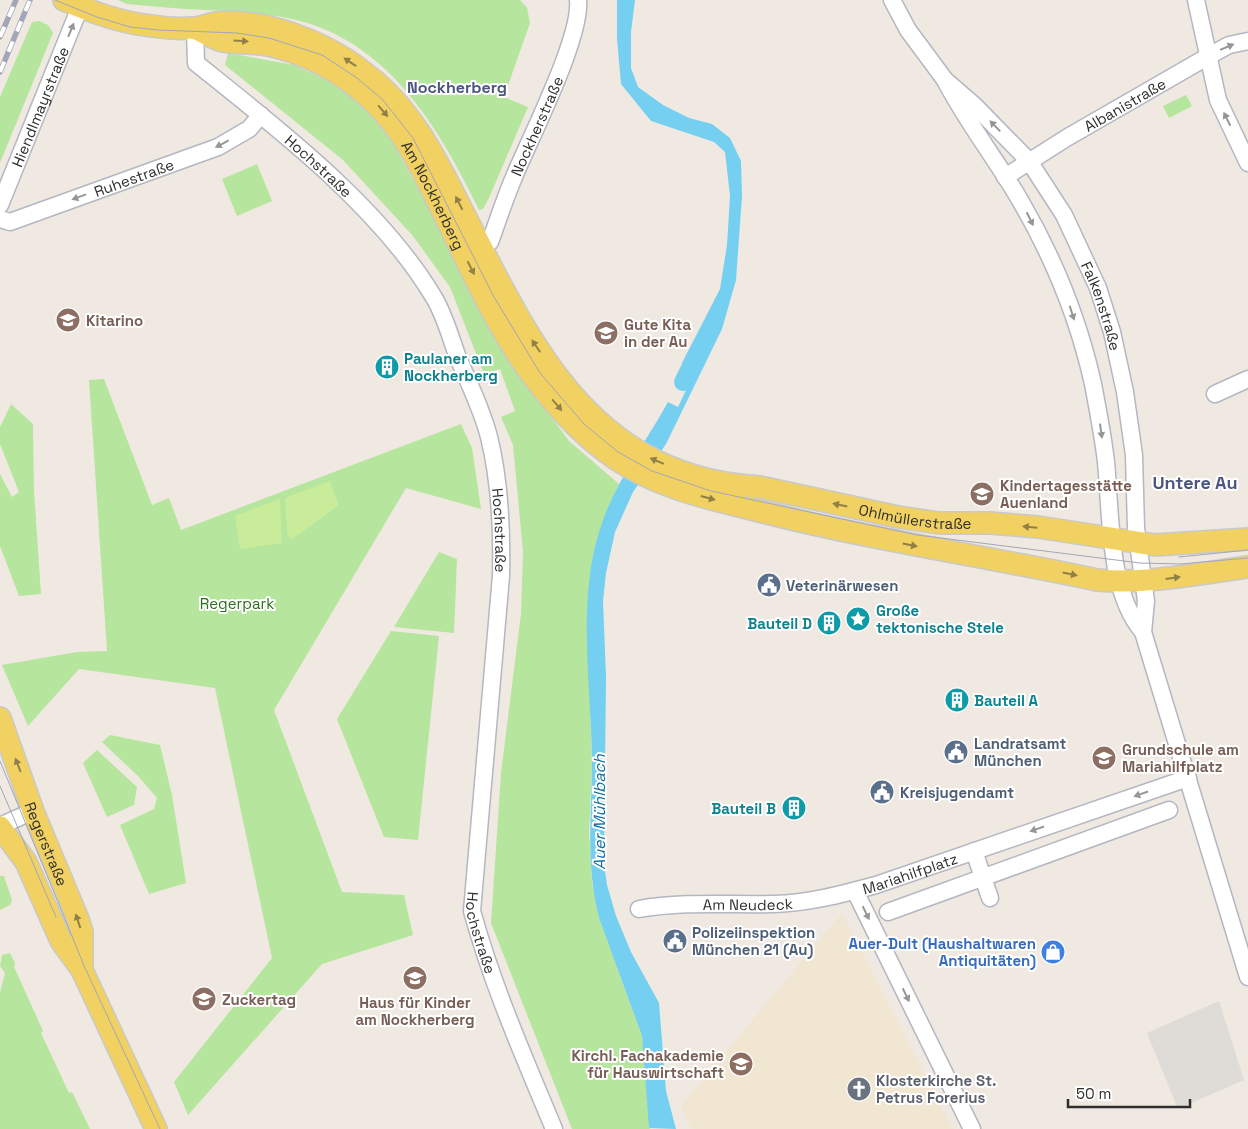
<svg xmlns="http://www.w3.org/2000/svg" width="1248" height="1129" font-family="'Space Grotesk',sans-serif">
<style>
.education{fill:#f0e6d1}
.green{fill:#b6e59e}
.pitch{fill:#c9ec9a}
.plaza{fill:#dfdcd8}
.water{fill:#75cff0}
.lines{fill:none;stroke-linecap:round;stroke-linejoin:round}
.canal{stroke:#75cff0;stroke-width:18}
.minor-casing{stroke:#b4b7c1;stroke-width:19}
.major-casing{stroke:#c9c9c9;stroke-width:24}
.minor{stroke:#fff;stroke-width:16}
.major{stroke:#f2d163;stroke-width:21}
.tram{stroke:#a3a6b8;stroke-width:1}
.rail-casing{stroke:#a3a6b8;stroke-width:5.5}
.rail{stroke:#fff;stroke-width:4;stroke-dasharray:11;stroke-linecap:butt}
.oneway{fill:#969696}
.oneway2{fill:#908048}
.labels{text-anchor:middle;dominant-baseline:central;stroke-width:4;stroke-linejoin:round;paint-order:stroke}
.street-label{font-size:15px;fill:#2e2e2e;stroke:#fff}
.education-label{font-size:15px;font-weight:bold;fill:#785e54;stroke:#fff;text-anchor:start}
.culture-label{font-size:15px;font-weight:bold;fill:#0d838f;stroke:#fff;text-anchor:start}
.service-label{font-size:15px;font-weight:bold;fill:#4e5e75;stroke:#fff;text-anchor:start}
.park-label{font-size:15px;fill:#2c6e1b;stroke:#fff}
.shop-label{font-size:15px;font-weight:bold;fill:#366cbe;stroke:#fff;text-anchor:end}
.worship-label{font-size:15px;font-weight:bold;fill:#5b616d;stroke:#fff;text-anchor:start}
.neighbourhood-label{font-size:16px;font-weight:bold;fill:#4d5680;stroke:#fff}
.water-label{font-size:16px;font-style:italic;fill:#0d6fa3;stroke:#fff}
.quarter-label{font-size:18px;font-weight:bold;fill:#4d5680;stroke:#fff}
</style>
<rect width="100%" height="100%" fill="#efe9e1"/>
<path class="education" d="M842,913l111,216h-261l-12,-22z"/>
<path class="green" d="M118,0h402l7,8 3,15 -26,74 24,10 -39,91 -6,11 -4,1c-38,-78 -86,-162 -175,-188 -31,-9 -66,-10 -98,-12 -26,-1 -53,-4 -79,-6z
M39,21l9,4 5,8 -53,130v-66l32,-75z
M228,53l66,12 30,14 24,15 25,24 20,25 75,137 63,109 38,52 50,43 -10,22 -22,115 5,146 -3,65 3,51 7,35 43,118 8,93h-78l-81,-206 10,-150 20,-159 2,-63 -10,-106 -12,-28 14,-6 -15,-42 -16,5 -34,-87 -37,-51 -70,-76 -118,-95z
M1186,95l6,11 -23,12 -6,-12z
M257,164l15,37 -35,15 -15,-37z
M104,379l48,126 17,-7 12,32 280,-106 11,24 9,61 -75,-21 -132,222 68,182 62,3 9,40 -91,29 -134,151 -14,-33 98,-124 -57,-270 -136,-19 -51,57 -26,-61 75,-13 30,-1 -18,-271z
M11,404l22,20 1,67 7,103 -22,2 -19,-50v-72l12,23 7,-5 -19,-48v-17z
M439,552l18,7 -3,74 -60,-6z
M391,631l48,5 -21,204 -34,-3 -47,-118z
M110,735l50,10 12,50 14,88 -37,11 -29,-69 34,-16 3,-11 -18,-21 -37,-35z
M97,750l40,37 -3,18 -27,12 -24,-54z
M0,876h4l8,24 -2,5 -10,5z
M10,953l5,10 -1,4 29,64 -2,2 28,60 3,-1 18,37h-90v-136l5,-20 -5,-7 2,-11z"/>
<path class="pitch" d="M330,481l9,24 -48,35 -4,-9 -2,-33z
M280,499l2,44 -42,6 -5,-33z"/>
<path class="plaza" d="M1219,1001l25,79 -66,29 -31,-76z"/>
<path class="water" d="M617,0h18l-4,32v36l7,19 25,18 26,13 23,6 18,14 11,23 1,35 -6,84 -14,49 -56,115 -33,48 -18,40 -9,41 -3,28 3,76 -2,187 3,21 9,31 15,36 28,51 7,88 10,38 -27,-1 -7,-92 -43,-118c-13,-51 -8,-100 -7,-151 0,-76 -16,-166 8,-238 14,-46 45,-85 68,-127l10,5 10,-21 -6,-23 38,-74 7,-44 3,-49 -5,-44 -11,-10 -63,-21 -30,-37 -4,-46z"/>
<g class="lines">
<path class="canal" d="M683,382l13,-26"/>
<defs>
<g id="minor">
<path id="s1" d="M892,0l16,30 37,50 29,25 55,56 35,54 34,73 14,44 13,60 9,63 2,73 10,73 -3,31"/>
<path d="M1196,0l22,100 30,63"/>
<path id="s2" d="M195,28l1,35c81,65 183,143 237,233 11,17 17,40 24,59 11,27 25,54 32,82 11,44 13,94 12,139l-29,335c21,76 52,146 82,218"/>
<path d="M945,80c22,43 52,80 76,122 32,55 58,119 72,182 5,26 10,52 13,78 5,51 2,130 37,170l105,345"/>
<path id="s3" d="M1005,177l63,-40 139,-80 22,-12 19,-4"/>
<path id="s4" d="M0,205l80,-198"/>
<path id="s5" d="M0,219l10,3 208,-75 31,-18 12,-14"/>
<path id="s6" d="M481,246l9,-4c8,-22 15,-44 24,-65 16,-39 68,-140 64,-177"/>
<path d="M1215,394l33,-15"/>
<path d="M0,826l33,-15"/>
<path d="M974,851l16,47"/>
<path d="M855,891l117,238"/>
<path id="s7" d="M639,909c44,-8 90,-4 135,-5 35,-1 69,-10 102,-19l312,-107"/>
<path d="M888,912l281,-102"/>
</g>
<g id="major">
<path id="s8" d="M64,0c28,12 57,23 88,26 13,2 28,3 41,2 8,0 15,-4 23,-5 50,-5 112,20 150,51 44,33 69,82 93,130 70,135 127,273 301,283l138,30 41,6h51l48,4 117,18 93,-6"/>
<path id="s9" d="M195,28c8,4 16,9 24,12 12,4 35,2 49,5 63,14 113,53 145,109 43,76 73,164 128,233 24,30 52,59 86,79 42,25 89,34 136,46 110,28 222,44 334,68 51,4 100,-6 151,-13"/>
<path id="s10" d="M0,718l33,93 45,108 4,13v38"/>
<path d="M0,827l26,35 35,79 21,29 74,159"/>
</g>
</defs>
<use href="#minor" class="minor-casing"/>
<use href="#major" class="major-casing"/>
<use href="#minor" class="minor"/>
<use href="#major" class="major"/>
<path class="tram" d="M55,0l42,17 33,10 28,3 79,3 32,5 53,17 35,23 25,21 31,39 81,159 46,76 44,51 34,28 34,19 59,20 206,44 223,28 40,1 68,-6
M1179,557l69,-7
M0,761l85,207 75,161
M0,786l56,131"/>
<defs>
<path id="rail" d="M0,37l16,-37
M0,72l30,-72"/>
</defs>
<use href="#rail" class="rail-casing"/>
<use href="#rail" class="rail"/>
</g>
<defs><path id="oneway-solid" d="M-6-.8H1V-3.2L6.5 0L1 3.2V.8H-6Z" transform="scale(1.25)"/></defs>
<g class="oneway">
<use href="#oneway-solid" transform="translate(71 30) rotate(-68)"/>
<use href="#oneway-solid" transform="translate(1227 47) rotate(-23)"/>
<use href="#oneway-solid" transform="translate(1227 119) rotate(-116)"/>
<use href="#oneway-solid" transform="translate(995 126) rotate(-134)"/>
<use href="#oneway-solid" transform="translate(222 144) rotate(152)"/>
<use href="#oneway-solid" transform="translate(79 197) rotate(160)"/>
<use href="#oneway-solid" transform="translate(1030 219) rotate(63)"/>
<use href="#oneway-solid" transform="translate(1072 313) rotate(72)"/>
<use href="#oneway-solid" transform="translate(1101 431) rotate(82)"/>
<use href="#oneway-solid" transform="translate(1141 794) rotate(161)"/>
<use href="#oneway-solid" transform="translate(1037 829) rotate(161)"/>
<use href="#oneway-solid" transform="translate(866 913) rotate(64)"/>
<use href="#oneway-solid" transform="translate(906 995) rotate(64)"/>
</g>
<g class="oneway2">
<use href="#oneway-solid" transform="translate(241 41) rotate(4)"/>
<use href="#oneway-solid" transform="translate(350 62) rotate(-146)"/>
<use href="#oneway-solid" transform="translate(383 111) rotate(49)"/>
<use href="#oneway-solid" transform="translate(459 203) rotate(-117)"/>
<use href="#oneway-solid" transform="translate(471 268) rotate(63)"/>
<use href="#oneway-solid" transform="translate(536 346) rotate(-124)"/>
<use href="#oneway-solid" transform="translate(557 405) rotate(49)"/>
<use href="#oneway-solid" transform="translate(657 461) rotate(-157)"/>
<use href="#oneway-solid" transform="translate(708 498) rotate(15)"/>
<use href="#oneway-solid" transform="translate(840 505) rotate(-168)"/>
<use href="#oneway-solid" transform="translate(1030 527) rotate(-175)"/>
<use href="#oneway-solid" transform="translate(910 545) rotate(11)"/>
<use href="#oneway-solid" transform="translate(1070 574) rotate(12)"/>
<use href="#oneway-solid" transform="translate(1173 578) rotate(-8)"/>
<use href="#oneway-solid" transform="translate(18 765) rotate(-111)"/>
<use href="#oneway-solid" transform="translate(78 921) rotate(-108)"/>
</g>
<defs>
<symbol id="school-disc" viewBox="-11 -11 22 22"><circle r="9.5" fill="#8d6e63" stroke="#fff"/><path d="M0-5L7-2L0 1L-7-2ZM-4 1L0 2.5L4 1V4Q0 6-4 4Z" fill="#fff"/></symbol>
<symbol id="building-disc" viewBox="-11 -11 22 22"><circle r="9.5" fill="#0f9aa8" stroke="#fff"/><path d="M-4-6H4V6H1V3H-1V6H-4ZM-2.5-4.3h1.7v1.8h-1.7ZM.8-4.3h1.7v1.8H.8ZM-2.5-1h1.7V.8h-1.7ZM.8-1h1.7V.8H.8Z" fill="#fff"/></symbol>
<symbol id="civic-disc" viewBox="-11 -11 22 22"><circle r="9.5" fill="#5c6f8a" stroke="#fff"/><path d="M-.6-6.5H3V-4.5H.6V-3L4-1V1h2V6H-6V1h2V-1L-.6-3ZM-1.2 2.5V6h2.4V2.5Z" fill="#fff"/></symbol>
<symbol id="sight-disc" viewBox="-11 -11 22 22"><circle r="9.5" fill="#0f9aa8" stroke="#fff"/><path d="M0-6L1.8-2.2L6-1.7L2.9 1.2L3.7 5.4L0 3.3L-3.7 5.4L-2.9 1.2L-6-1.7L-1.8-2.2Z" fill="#fff"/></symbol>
<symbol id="shop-disc" viewBox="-11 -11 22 22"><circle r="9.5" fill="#3f7fe0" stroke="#fff"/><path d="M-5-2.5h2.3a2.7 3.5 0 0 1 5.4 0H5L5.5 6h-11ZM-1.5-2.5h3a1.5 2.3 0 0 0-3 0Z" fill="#fff"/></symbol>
<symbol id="church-disc" viewBox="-11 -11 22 22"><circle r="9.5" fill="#6b7280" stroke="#fff"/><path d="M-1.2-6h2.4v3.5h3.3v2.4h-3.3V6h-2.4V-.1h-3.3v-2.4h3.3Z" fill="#fff"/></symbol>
</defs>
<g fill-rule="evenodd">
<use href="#school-disc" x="54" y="306" width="28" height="28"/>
<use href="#school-disc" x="592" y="319" width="28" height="28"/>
<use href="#building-disc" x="373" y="353" width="28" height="28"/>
<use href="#school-disc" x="968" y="480" width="28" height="28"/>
<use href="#civic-disc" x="755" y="571" width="28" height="28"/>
<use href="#sight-disc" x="844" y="605" width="28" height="28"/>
<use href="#building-disc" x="815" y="609" width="28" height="28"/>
<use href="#building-disc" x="943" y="686" width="28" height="28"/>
<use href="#civic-disc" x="942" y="738" width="28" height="28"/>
<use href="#school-disc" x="1090" y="744" width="28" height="28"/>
<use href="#civic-disc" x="868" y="778" width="28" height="28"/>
<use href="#building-disc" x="780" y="794" width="28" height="28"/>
<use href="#civic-disc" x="661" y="927" width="28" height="28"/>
<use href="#shop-disc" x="1039" y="938" width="28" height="28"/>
<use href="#school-disc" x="401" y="964" width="28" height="28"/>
<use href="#school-disc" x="190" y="985" width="28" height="28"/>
<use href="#school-disc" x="727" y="1050" width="28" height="28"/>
<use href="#church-disc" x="845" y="1075" width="28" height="28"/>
</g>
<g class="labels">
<g class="street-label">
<text stroke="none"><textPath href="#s3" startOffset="140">Albanistraße</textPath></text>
<text stroke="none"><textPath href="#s4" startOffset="106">Hiendlmayrstraße</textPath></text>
<text stroke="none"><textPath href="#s6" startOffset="135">Nockherstraße</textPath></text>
<text stroke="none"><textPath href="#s2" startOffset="195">Hochstraße</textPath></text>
<text stroke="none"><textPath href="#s5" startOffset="142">Ruhestraße</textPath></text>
<text stroke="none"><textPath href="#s9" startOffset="309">Am Nockherberg</textPath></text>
<text stroke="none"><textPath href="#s1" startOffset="376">Falkenstraße</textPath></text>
<text stroke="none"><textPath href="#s8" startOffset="1076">Ohlmüllerstraße</textPath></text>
<text stroke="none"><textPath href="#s2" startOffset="615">Hochstraße</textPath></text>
<text stroke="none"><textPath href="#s10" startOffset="134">Regerstraße</textPath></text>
<text stroke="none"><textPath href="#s7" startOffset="275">Mariahilfplatz</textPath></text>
<text stroke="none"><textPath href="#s7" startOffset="109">Am Neudeck</textPath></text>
<text stroke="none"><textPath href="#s2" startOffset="1020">Hochstraße</textPath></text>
</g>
<g class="education-label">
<text x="86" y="320">Kitarino</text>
<text x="624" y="324">Gute Kita<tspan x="624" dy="17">in der Au</tspan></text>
<text x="1000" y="485">Kindertagesstätte<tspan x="1000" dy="17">Auenland</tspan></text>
<text x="1122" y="749">Grundschule am<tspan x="1122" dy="17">Mariahilfplatz</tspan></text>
<text x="222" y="999">Zuckertag</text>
<text x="415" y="1002" text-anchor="middle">Haus für Kinder<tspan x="415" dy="17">am Nockherberg</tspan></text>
<text x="724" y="1055" text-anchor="end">Kirchl. Fachakademie<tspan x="724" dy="17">für Hauswirtschaft</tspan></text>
</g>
<g class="culture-label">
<text x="404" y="358">Paulaner am<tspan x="404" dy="17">Nockherberg</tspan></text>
<text x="876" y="610">Große<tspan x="876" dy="17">tektonische Stele</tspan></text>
<text x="812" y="623" text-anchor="end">Bauteil D</text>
<text x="974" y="700">Bauteil A</text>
<text x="776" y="808" text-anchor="end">Bauteil B</text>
</g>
<g class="service-label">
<text x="786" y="585">Veterinärwesen</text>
<text x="974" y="743">Landratsamt<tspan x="974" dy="17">München</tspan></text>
<text x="900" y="792">Kreisjugendamt</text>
<text x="692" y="932">Polizeiinspektion<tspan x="692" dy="17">München 21 (Au)</tspan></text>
</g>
<g class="park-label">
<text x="237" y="603">Regerpark</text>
</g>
<g class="shop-label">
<text x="1036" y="943">Auer-Dult (Haushaltwaren<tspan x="1036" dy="17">Antiquitäten)</tspan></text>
</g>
<g class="worship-label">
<text x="876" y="1080">Klosterkirche St.<tspan x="876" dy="17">Petrus Forerius</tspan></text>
</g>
<g class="neighbourhood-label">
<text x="457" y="87">Nockherberg</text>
</g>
<g class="water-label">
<text transform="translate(599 812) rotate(-90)">Auer Mühlbach</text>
</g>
<g class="quarter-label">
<text x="1195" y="482">Untere Au</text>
</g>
</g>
<path d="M1068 1099v8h122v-8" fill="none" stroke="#2e2e2e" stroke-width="2.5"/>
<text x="1076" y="1099" font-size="15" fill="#2e2e2e" stroke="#ffffff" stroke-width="4" paint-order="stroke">50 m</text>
</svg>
